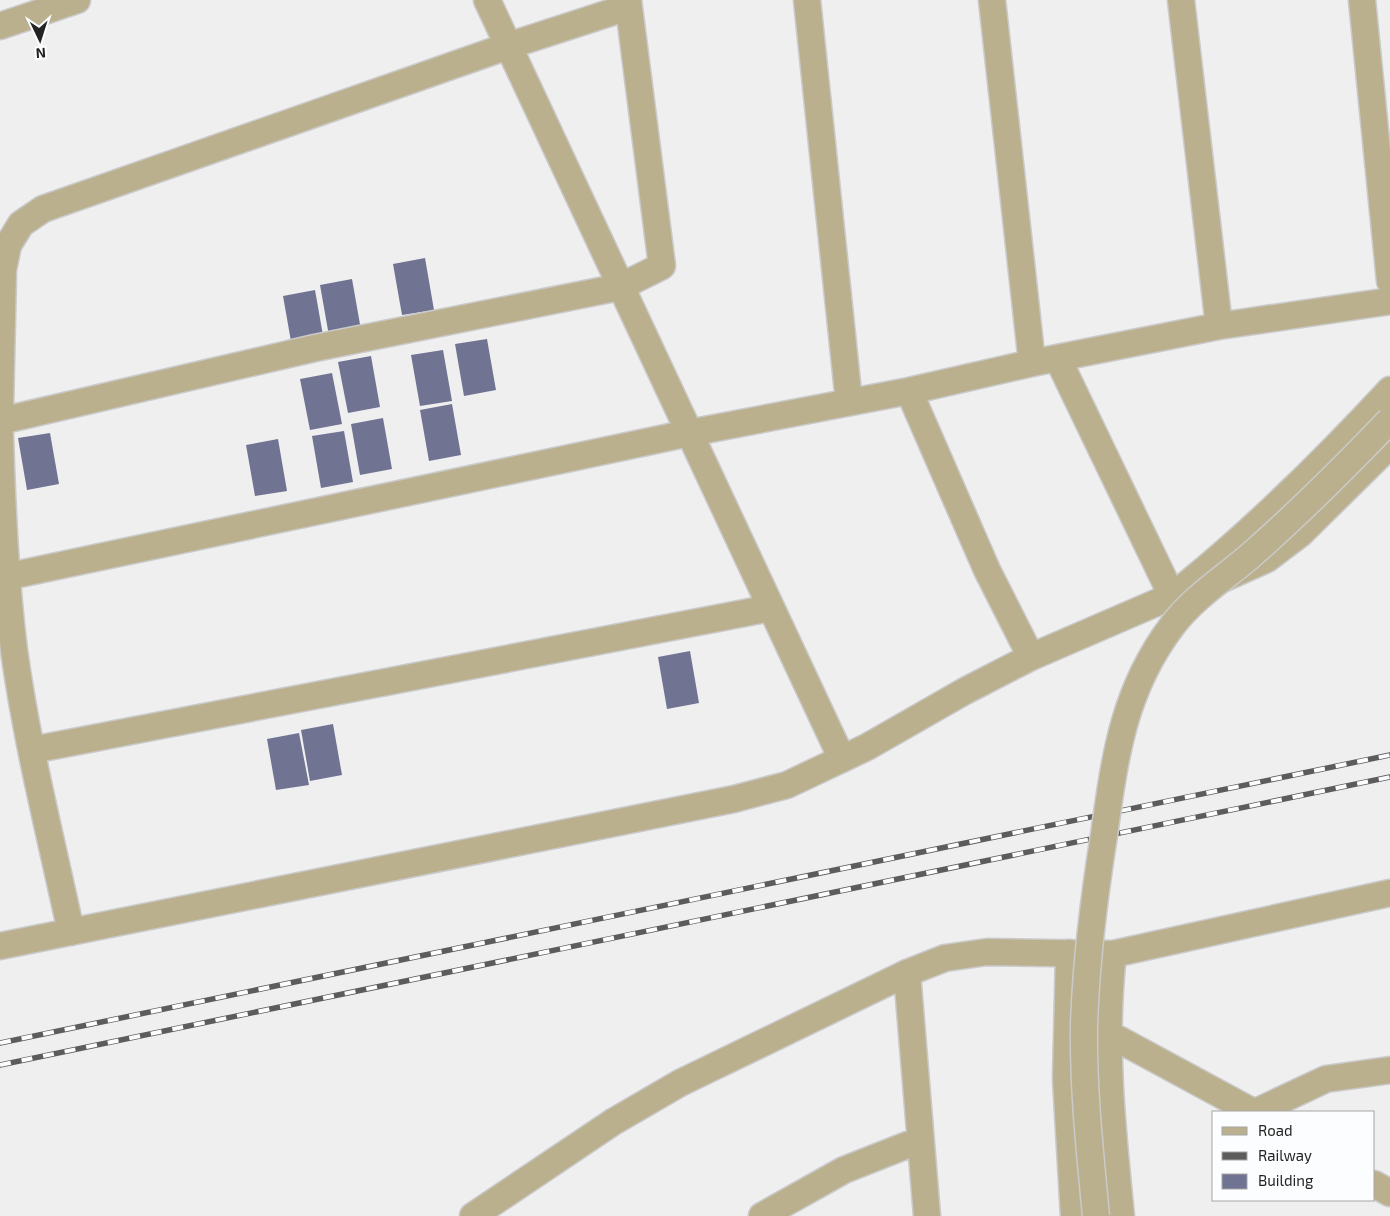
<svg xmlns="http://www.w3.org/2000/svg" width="1390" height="1216" font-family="'Exo 2',sans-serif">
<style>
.building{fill:#707392}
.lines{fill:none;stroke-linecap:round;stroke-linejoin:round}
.minor-casing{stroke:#cacacb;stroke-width:29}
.minor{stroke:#bbb08d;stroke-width:26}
.rail-casing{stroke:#5c5c5d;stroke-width:5.5}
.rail{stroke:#fcfdfe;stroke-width:4;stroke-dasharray:11;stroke-linecap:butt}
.minor-bridge-casing{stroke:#cacacb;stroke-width:29;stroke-linecap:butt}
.minor-bridge{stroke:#bbb08d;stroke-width:26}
</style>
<rect width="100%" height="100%" fill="#efeff0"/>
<path class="building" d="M425,258l9,52 -32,5 -9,-51z
M352,279l9,51 -32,6 -9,-51z
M315,290l9,51 -32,6 -9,-51z
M487,339l9,51 -32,6 -9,-52z
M443,350l9,51 -32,5 -9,-51z
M371,356l9,51 -32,6 -10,-51z
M332,373l10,51 -32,6 -10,-51z
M452,404l9,51 -32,6 -9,-51z
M383,418l9,51 -32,6 -9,-51z
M344,431l9,51 -32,6 -9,-52z
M50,433l9,51 -32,6 -9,-52z
M278,439l9,52 -32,5 -9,-51z
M690,651l9,52 -32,6 -9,-52z
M333,724l9,51 -32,6 -9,-51z
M299,733l10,52 -33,5 -9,-51z"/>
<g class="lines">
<defs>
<path id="minor" d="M487,0l355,759
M807,0l42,402
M992,0l40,363
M1181,0l38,326
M1362,0l28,281
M0,26l77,-26
M1058,359l114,237
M909,391l78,179 44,87
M0,409l3,-139 5,-25 13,-21 22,-15 465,-163 120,-39
M0,421l315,-73 305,-61 42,-21 -34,-266
M0,435c2,72 5,144 14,215 13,95 37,188 57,282
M0,578l689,-145 220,-42 123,-28 187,-37 171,-25
M1186,585c74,-60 139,-125 204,-195
M32,750l739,-142
M0,946l734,-147 53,-14 80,-38 98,-56 66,-34 141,-61 48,-16 47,-21 33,-25 90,-89
M1069,953l-3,126 8,137
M1113,954c-10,88 -1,174 8,262
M907,973l20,243
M1094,1033h13l146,79
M1256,1112l70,-33 64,-9
M1374,1184l16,9
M473,1216l140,-94 67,-39 227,-110 38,-15 42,-6 126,2 277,-61
M762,1216l82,-46 76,-30"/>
</defs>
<use href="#minor" class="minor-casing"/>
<use href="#minor" class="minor"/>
<defs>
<path id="rail" d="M0,1043l1390,-288
M0,1065l1390,-288"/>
</defs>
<use href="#rail" class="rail-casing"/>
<use href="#rail" class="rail"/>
<defs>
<path id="minor-bridge" d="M1096,1216c-6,-63 -13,-127 -12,-191 2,-64 10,-127 20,-190 11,-78 19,-144 68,-209 21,-28 51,-47 78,-70 49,-43 95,-89 140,-136"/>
</defs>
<use href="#minor-bridge" class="minor-bridge-casing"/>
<use href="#minor-bridge" class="minor-bridge"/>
</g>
<rect x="1212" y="1111" width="162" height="90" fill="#fcfdfe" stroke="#a5a6a6"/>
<rect x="1222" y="1127" width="25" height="8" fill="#bbb08d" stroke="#a5a6a6"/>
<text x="1258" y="1136" font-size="15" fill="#232323">Road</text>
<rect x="1222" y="1152" width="25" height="8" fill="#5c5c5d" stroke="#a5a6a6"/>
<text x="1258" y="1161" font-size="15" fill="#232323">Railway</text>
<rect x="1222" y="1174" width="25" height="15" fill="#707392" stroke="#a5a6a6"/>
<text x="1258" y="1186" font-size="15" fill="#232323">Building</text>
<g transform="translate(40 40) rotate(176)" stroke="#fcfdfe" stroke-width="4" paint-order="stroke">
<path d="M0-4L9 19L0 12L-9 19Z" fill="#232323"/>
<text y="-8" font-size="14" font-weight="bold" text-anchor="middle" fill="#232323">N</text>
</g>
</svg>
